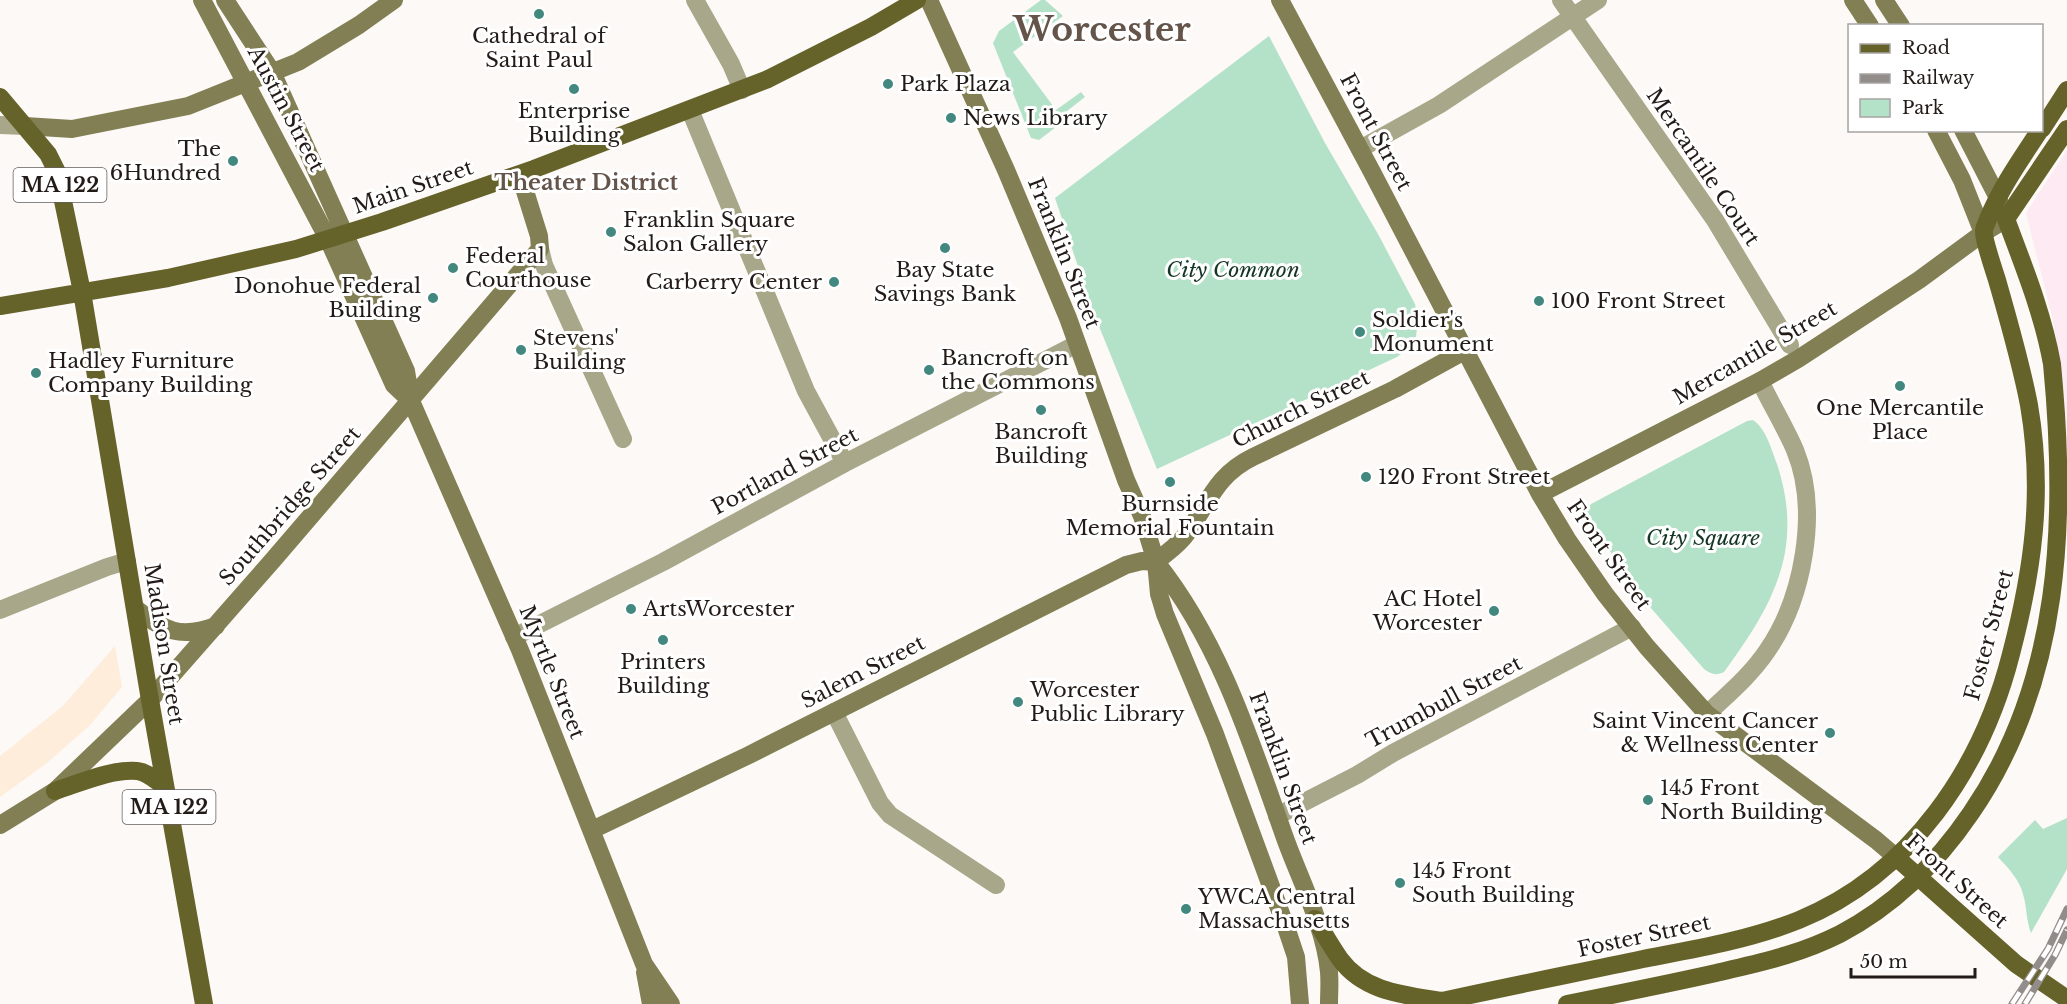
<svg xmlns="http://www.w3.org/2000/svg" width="2067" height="1004" font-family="'Libre Baskerville',serif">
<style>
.industrial{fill:#feeddb}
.medical{fill:#fdeaf3}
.green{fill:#b4e2c8}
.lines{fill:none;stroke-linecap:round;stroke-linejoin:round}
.street{stroke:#a8a78a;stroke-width:18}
.secondary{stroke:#817f53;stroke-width:18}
.primary{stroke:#65632a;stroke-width:18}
.rail-casing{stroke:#928d8a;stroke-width:7}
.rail{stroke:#fff;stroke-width:4.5;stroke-dasharray:14;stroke-linecap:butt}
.poi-dot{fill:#42887e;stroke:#fff;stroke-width:2}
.labels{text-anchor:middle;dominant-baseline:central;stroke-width:6;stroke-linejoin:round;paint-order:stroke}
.shield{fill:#fff;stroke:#645f5d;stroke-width:1.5}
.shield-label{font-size:20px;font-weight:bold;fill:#221b17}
.poi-label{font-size:21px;fill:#221b17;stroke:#fff;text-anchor:start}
.street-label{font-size:21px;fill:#221b17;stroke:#fff}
.park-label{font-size:21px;font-style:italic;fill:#153626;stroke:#fff}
.neighbourhood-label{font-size:22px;font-weight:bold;fill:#64544a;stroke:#fff}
.town-label{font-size:33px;font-weight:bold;fill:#64544a;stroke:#fff}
</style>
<rect width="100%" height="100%" fill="#fdf9f6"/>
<path class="industrial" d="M115,646l7,41 -32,38 -43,38 -47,34v-41l63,-50z"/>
<path class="medical" d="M2067,150v303l-3,-64 -12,-73 -26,-103z"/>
<path class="green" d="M1041,0h4l18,16 -50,36 43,58 25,-18 4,5 -18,14 2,6 -30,23 -8,-2 -38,-95 6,-12z
M1269,36l56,107 53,91 37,70 3,14 -2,19 -7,11 -12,9 -240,112 -63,-155 -39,-116z
M1753,420c13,8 19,31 24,44 28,85 -4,141 -53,208 -8,4 -13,2 -20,-3l-67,-77 -45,-68 -6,-12 5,-8 156,-83z
M2067,818v51l-36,64c-5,-13 -4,-26 -8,-39 -4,-15 -15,-26 -25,-37l37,-37 8,9z"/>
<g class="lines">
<path class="street" d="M695,0l36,64 11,26
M1561,0l154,220 75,125
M690,110l116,281 39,72
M0,125l25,1
M1360,149l79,-44 159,-105
M540,249l4,16 79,174
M0,610l107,-43 20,-6
M514,637l149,-75 182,-99 232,-119
M834,712l46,91 10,12 106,70
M1707,714c21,-20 43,-38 60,-63 36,-52 53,-140 28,-201 -10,-23 -24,-46 -35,-69
M1277,816l80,-41 36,-22 239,-126"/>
<path class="secondary" d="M202,0l126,239 66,146 17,16
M225,0l47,72 134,299 5,30 109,249 124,314 27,40
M929,0l77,170 62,148 58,162 16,36 14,46 3,32 6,20 50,120 72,196 9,27 4,47
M1280,0l92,172 168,322 27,45 38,55 42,53 60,67 169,126 21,18
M1853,0l17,26
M1884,0l17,26
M25,126l47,3 116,-23 110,-44 61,-37 35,-25
M1936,130l26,50 21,53
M1540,494l220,-113 38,-22 121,-79 64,-47 23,-14 -9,-23 -34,-66
M1156,562c64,80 95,180 129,276 15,42 40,89 44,134 1,11 0,21 0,32
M1156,562c10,-9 23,-17 31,-29 22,-31 29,-58 66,-76l142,-68 71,-39
M136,609c29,22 44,30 80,17
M0,825l55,-34 95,-91 123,-140 254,-296 13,-15 -1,-13 -19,-61
M592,830l155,-74 379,-191 16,-4 14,1
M645,972l6,32"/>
<path class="primary" d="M0,97l48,57 9,18 25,120 68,408 54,304
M2042,129l25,-39
M0,306l168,-28 128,-29 86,-27 152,-53 234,-90 103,-52 46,-27
M55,791c25,-8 55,-22 82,-20 11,1 19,10 28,16
M1897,858l119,106 51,35
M1315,919c8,13 16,27 25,40 24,33 64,36 102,42
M1429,1004c71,-16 143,-30 214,-45 52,-10 106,-19 156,-39 112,-46 183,-152 212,-266 22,-84 33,-162 18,-249 -8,-42 -20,-83 -32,-125 -3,-10 -14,-41 -13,-49 0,-4 3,-8 4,-12 13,-32 33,-60 52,-89
M1567,1004c50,-10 100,-20 149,-31 46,-11 82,-18 124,-39 55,-29 97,-71 131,-121 91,-132 96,-294 81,-449 -9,-50 -28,-97 -46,-145l61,-90"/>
<defs>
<path id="rail" d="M2012,1004l36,-55 19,-40
M2025,1004l30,-49 12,-25"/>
</defs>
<use href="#rail" class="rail-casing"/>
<use href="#rail" class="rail"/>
</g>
<g class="poi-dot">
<circle cx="539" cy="14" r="6"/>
<circle cx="888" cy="84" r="6"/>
<circle cx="574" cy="89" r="6"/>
<circle cx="951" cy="118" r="6"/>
<circle cx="233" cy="161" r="6"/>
<circle cx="611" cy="232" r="6"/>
<circle cx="945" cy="248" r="6"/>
<circle cx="453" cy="268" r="6"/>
<circle cx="834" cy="282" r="6"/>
<circle cx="433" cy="298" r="6"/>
<circle cx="1539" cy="301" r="6"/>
<circle cx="1360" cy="332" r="6"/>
<circle cx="521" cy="350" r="6"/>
<circle cx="929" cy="370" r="6"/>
<circle cx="36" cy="373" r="6"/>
<circle cx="1900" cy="386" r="6"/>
<circle cx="1041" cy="410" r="6"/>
<circle cx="1366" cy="477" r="6"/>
<circle cx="1170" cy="482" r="6"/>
<circle cx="631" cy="609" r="6"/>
<circle cx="1494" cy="611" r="6"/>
<circle cx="663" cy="640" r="6"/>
<circle cx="1018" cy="702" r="6"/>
<circle cx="1830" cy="733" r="6"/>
<circle cx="1648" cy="800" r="6"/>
<circle cx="1400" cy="883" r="6"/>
<circle cx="1186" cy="909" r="6"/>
</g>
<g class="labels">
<g class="shield">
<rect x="13.5" y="168" width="93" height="34" rx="4.5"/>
<rect x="122.5" y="790" width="93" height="34" rx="4.5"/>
</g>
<g class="shield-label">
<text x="60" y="185">MA 122</text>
<text x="169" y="807">MA 122</text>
</g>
<g class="poi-label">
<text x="539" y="36" text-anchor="middle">Cathedral of<tspan x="539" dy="24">Saint Paul</tspan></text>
<text x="900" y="84">Park Plaza</text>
<text x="574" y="111" text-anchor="middle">Enterprise<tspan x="574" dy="24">Building</tspan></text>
<text x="963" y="118">News Library</text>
<text x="221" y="149" text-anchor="end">The<tspan x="221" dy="24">6Hundred</tspan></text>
<text x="623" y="220">Franklin Square<tspan x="623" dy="24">Salon Gallery</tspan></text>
<text x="465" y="256">Federal<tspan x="465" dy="24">Courthouse</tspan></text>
<text x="945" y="270" text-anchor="middle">Bay State<tspan x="945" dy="24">Savings Bank</tspan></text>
<text x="822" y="282" text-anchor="end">Carberry Center</text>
<text x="421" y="286" text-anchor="end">Donohue Federal<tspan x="421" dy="24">Building</tspan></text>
<text x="1551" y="301">100 Front Street</text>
<text x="1372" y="320">Soldier's<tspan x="1372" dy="24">Monument</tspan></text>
<text x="533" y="338">Stevens'<tspan x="533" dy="24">Building</tspan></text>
<text x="941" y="358">Bancroft on<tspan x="941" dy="24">the Commons</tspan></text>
<text x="48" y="361">Hadley Furniture<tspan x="48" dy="24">Company Building</tspan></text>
<text x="1900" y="408" text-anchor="middle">One Mercantile<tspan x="1900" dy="24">Place</tspan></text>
<text x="1041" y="432" text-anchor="middle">Bancroft<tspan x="1041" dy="24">Building</tspan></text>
<text x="1378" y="477">120 Front Street</text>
<text x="1170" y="504" text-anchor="middle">Burnside<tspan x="1170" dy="24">Memorial Fountain</tspan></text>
<text x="1482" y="599" text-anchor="end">AC Hotel<tspan x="1482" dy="24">Worcester</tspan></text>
<text x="643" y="609">ArtsWorcester</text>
<text x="663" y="662" text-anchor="middle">Printers<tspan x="663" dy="24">Building</tspan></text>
<text x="1030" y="690">Worcester<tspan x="1030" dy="24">Public Library</tspan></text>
<text x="1818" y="721" text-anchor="end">Saint Vincent Cancer<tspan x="1818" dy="24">&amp; Wellness Center</tspan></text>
<text x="1660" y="788">145 Front<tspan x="1660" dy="24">North Building</tspan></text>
<text x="1412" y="871">145 Front<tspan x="1412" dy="24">South Building</tspan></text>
<text x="1198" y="897">YWCA Central<tspan x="1198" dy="24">Massachusetts</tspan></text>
</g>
<g class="street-label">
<text transform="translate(286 109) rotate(62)">Austin Street</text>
<text transform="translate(1376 132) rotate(62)">Front Street</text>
<text transform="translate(1703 167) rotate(56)">Mercantile Court</text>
<text transform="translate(413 187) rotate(-19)">Main Street</text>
<text transform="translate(1064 253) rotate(68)">Franklin Street</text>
<text transform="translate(1755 353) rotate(-30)">Mercantile Street</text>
<text transform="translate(1301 409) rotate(-26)">Church Street</text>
<text transform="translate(785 471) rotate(-28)">Portland Street</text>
<text transform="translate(290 506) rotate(-49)">Southbridge Street</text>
<text transform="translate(1609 555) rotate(55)">Front Street</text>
<text transform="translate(1989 635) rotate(-75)">Foster Street</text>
<text transform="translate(164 644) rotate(81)">Madison Street</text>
<text transform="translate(552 672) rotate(68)">Myrtle Street</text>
<text transform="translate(863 672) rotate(-27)">Salem Street</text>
<text transform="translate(1444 702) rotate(-28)">Trumbull Street</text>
<text transform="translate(1283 768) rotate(70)">Franklin Street</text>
<text transform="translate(1957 881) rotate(42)">Front Street</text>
<text transform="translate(1644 936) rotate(-12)">Foster Street</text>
</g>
<g class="park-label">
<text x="1233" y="270">City Common</text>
<text x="1703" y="538">City Square</text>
</g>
<g class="neighbourhood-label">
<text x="586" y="182">Theater District</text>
</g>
<g class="town-label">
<text x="1102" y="29">Worcester</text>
</g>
</g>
<rect x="1848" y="24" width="195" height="108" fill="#ffffff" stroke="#a7a4a2" stroke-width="1.5"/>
<rect x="1860" y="44" width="30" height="9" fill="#65632a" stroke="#a7a4a2" stroke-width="1.5"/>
<text x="1902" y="54" font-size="18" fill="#221b17">Road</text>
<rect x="1860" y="74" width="30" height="9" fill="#928d8a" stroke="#a7a4a2" stroke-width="1.5"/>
<text x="1902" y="84" font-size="18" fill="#221b17">Railway</text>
<rect x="1860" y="99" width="30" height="18" fill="#b4e2c8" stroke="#a7a4a2" stroke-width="1.5"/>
<text x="1902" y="114" font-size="18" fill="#221b17">Park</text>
<path d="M1851 968v9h124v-9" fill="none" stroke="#221b17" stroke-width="3"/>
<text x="1860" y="968" font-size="18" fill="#221b17" stroke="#ffffff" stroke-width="4.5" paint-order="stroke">50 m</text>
</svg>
